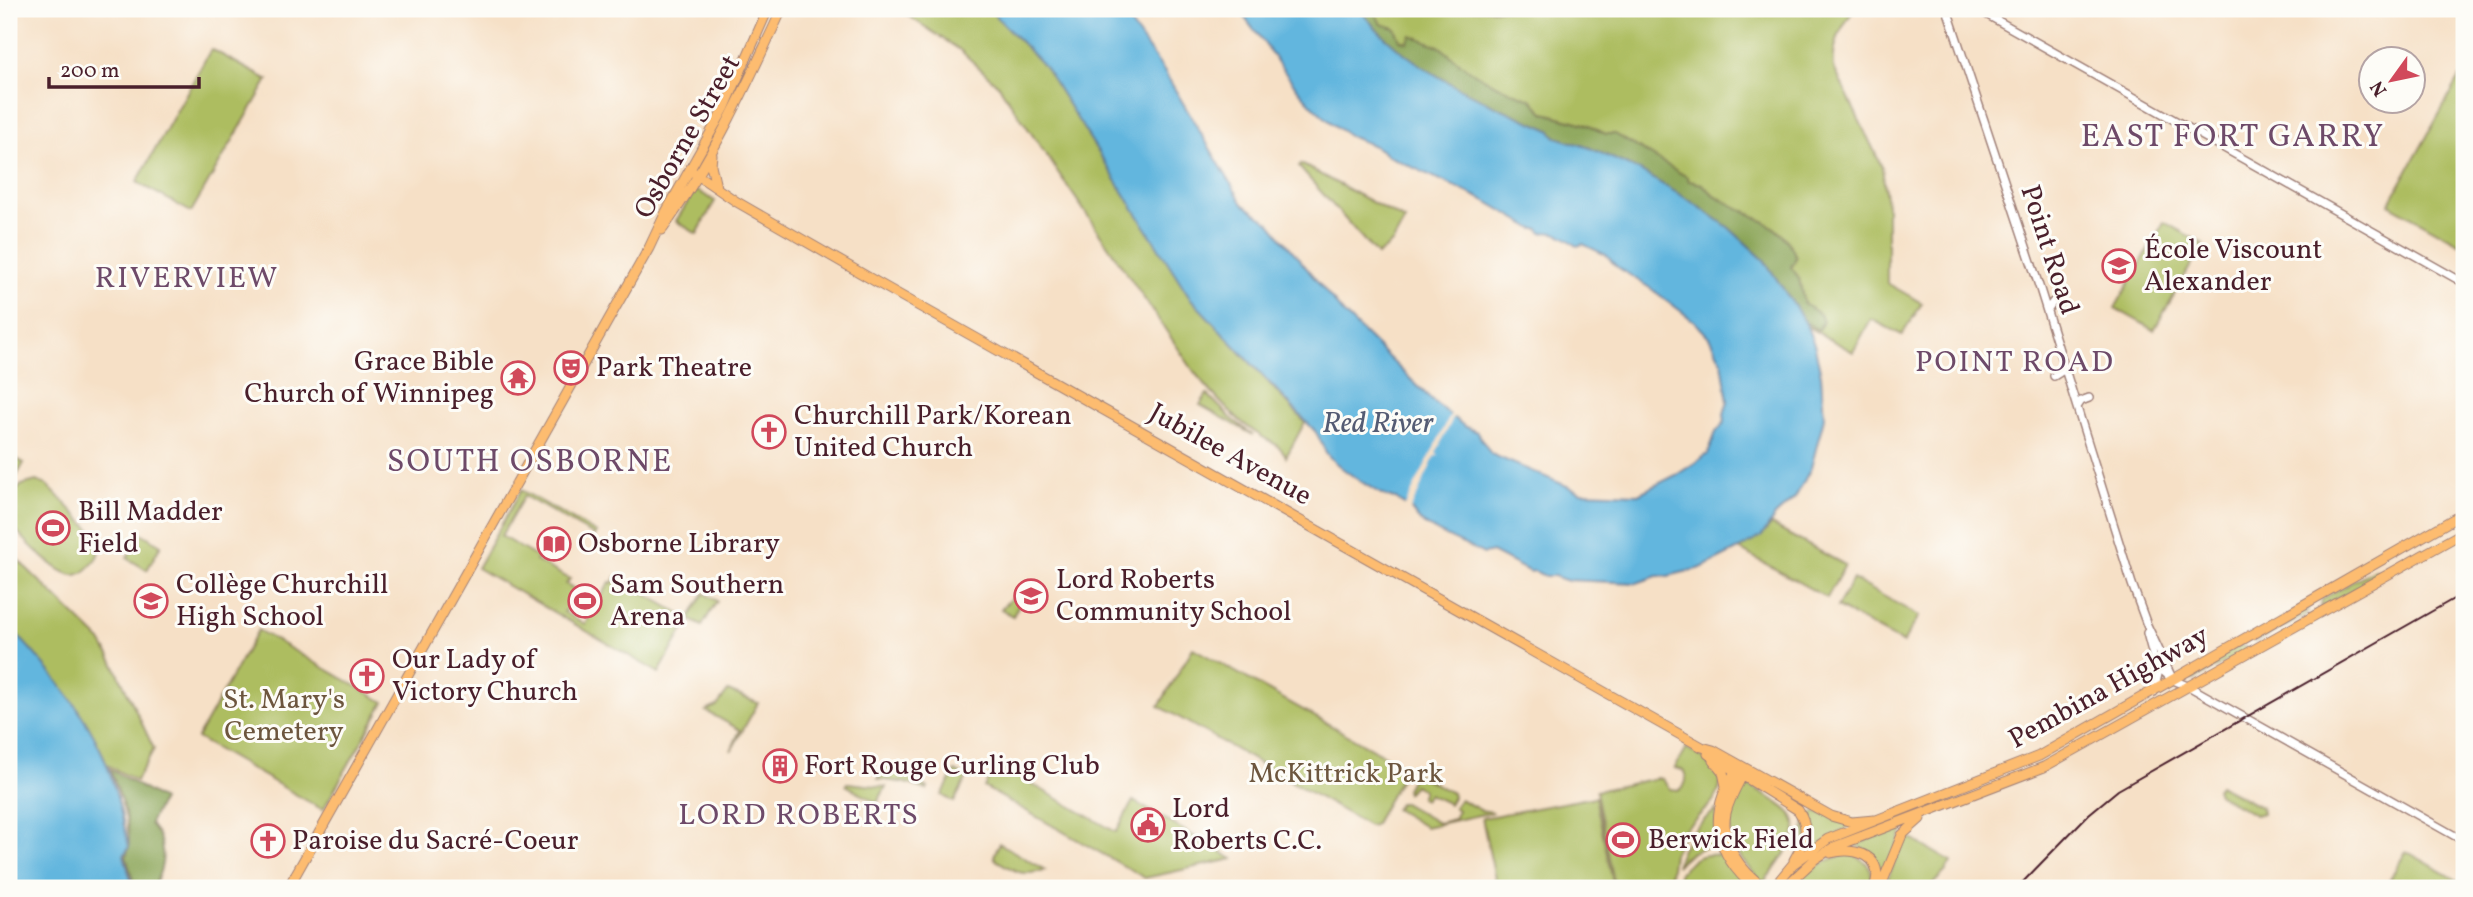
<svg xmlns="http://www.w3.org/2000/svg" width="2473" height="897" font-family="Vollkorn,serif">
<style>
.green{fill:#adbd60;stroke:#7c6e46;stroke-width:2}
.forest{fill:#8aa456;stroke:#6a6240;stroke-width:2}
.water{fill:#62b6de;stroke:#566a84;stroke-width:2}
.pier{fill:#f6e0c6}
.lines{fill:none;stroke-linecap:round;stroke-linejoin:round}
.minor-casing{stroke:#a08078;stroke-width:10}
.major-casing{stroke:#a08078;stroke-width:11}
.minor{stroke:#fff;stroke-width:7}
.major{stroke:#fdbc70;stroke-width:9}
.rail{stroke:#4a1f2b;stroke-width:2}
.labels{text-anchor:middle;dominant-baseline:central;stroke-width:6;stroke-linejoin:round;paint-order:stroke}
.street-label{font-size:28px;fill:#4a1f2b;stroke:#fdfcf7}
.poi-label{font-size:28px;fill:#4a1f2b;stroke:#fdfcf7;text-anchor:start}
.park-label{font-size:28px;fill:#6d563e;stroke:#fdfcf7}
.neighbourhood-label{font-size:30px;letter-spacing:2px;fill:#6e4a69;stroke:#fdfcf7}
.water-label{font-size:30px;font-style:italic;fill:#545b73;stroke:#fdfcf7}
.quarter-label{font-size:32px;letter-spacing:2px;fill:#6e4a69;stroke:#fdfcf7}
</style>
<rect width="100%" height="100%" fill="#fdfcf7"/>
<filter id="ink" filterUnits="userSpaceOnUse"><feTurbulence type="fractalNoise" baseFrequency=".0143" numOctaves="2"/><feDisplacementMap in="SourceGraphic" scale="14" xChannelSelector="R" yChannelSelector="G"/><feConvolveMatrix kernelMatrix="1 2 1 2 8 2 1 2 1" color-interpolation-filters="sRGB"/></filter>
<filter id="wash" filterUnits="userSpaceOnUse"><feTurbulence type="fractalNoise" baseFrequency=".00686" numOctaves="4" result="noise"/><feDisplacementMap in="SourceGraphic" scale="28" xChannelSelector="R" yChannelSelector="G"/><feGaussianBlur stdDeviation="1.57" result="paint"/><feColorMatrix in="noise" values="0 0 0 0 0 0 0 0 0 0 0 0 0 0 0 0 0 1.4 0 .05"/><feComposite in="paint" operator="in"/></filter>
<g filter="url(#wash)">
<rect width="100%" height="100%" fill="#f6e0c6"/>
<path class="green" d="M898,9h91l55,57 147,233 114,123 -19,35c-4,-11 -15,-15 -25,-21 -26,-16 -46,-39 -66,-63l-196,-287 -39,-36z
M1359,9h495c-13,20 -22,34 -20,59l48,99 5,39v77l35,20 -20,32 -31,-16 -18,33 -47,-26 -1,-4 -383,-255z
M211,49l57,31 -77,132 -54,-30z
M2464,70v176l-75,-42z
M1301,164l104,56 -12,22 -16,13 -78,-88z
M698,191l17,10 -18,33 -21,-13 18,-29z
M2164,222l39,22 -49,86 -39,-22z
M1207,394l24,24 22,17 -53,-30z
M9,455l15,8 -15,27z
M36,481l11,4 51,52c3,10 2,18 -5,26 -4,5 -10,11 -17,12 -18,2 -57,-40 -67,-54l1,-25 12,-11z
M521,490l76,43 -2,3 -71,-40 -23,40 37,22 -2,3 34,18 -4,5 11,6 -13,22 21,12 25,-42 3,1 3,-6 73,42 15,-26 13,8 -15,25 -13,-7 -30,54 -182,-105z
M1771,525l74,40 -18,33 -88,-49 23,-14z
M141,533l20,12 -14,25 -20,-12z
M9,551l92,90 12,21 41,87 -18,32 -30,-17 -2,-7 -23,-42 -23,-33 -49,-56z
M2375,569l3,2 -4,8 -53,28 1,-8z
M1853,579l66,37 -16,27 -66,-36z
M1015,594l5,2 1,4 -8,16 -12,-7z
M2304,608l4,1 -1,6 -52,28 -1,-5z
M258,630l126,72 -61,108 -126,-72z
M2240,645l6,2v3l-51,30 -10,-2z
M1193,648l213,120 -32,57 -5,1 -210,-120z
M728,691l30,12 -27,48 9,-21 -34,-19 11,-5z
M1686,748l21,12 14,13 -2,1c8,25 -22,40 -36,57l1,2 -11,21 -5,34h-53l-19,-97 61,-13 5,1 8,10 10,1c7,-6 8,-12 3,-20l-8,-2z
M997,764l119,68 17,-31 100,58 -88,19 -161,-91z
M886,765h2l40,23 -1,2 -21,-7 -28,-4z
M955,771l12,6 -13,25 -12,-7z
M1417,774l35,19 1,4 -4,7 -21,-10 -4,6 -4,-2 3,-8 -9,-5 -7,8 -1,-4 7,-13z
M847,783h1l38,4 -9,16 -31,-18z
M1743,783c12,6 44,23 50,34 11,19 -19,52 -30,66 -32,-30 -46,-59 -20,-100z
M2219,785l42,22 1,6 -7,2 -37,-21 -2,-5z
M1595,797l18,86 -69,5h-47l-15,-70z
M1460,799l20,11 13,2 -68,15 -30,-18 4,-6h4l35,20 16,-4 4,-9 -4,-3z
M1716,810l2,34c-21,6 -28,6 -42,22 6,-25 20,-41 40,-56z
M1818,812l38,10 -54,35 4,-42z
M1906,824v1l-26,59 -13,-32 -12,-7z
M1907,836l44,26 -5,9 -17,17h-45l20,-50z
M999,843l46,27c-23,7 -29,2 -49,-10l-2,-4z
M2406,851l58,33v4h-79z
M1718,852l32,36h-74l4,-17h2c9,-14 19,-17 35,-16z
M1851,853c16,8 25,15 19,35h-80c17,-18 37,-30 61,-35z"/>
<path class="forest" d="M1359,9h14l8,15 14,4 5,12 7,2 4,-7 28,11 27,22 30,17 35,14 14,14 40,11 21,10h9l72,43 2,4 13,3c27,29 82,32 94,74l-5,9 8,11 5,26 16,10 3,8 -5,8 -13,-8 -41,-62 -36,-33 -36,-25 -54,-32 -48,-22 -34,-11 -6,-7c-69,-29 -144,-61 -191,-121z
M110,769l52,31 -12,23c2,7 7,8 9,14 7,20 3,34 -6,51h-18l-9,-32c10,-21 -8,-65 -16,-87z"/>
<path class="water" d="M989,9h131l44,62 79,133 27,19 73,90 93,91 28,22 13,6 14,22 90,38 57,2 40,-20 30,-20 8,-22 9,-10 -1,-8 4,-13 -6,-39 -13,-25 -15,-16 -41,-31 -37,-24 -10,-11 -23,-11 -6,2c-10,-8 -20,-16 -35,-13l-3,-4h-5l-50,-29 -96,-44c-15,-14 -23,-12 -38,-20 -37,-22 -64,-61 -88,-96 -8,-10 -17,-20 -22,-31h119c47,60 122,92 191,121l6,7 34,11 48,22 54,32 36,25 36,33 41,62 10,25 6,28 3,43 -13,50 -16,30 -20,18 -13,20 -23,13 -38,19 -33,8h-11l-20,7 -72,-3 -11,-4h-9l-11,-5 -4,1 -38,-20 -8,2c-21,-11 -45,-19 -64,-33 -5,-4 -7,-10 -11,-13 -5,-4 -8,-4 -13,-9 -12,0 -60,-33 -68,-44 -6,-7 -7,-16 -13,-24l-124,-132 -147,-233z
M9,626c36,38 73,80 94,129 12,29 19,61 26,92l-5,8 9,33h-119l-5,-41z"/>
<path class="pier" d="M1452,412l3,2 -19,39 3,3h-4l-26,57 -6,-3z"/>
</g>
<g filter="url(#ink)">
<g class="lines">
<defs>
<path id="minor" d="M1947,9l93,280 92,295 15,41 26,55
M1977,9l487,274
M2047,310l6,-8 5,-3
M2054,376l11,-7
M2077,407l4,-6 8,-3
M2147,633l11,41 -4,18
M2155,664l18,16 17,7 274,154
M818,766v-1"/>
<path id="major" d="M712,155l-1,10 5,22
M690,170l47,32 143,82 822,463 11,3 118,66 21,6 22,-2
M662,230c50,-69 85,-145 120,-221
M1708,754l90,56c13,18 6,33 -4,50
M1714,761l9,11 3,14
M1738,768c-32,44 -24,86 17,120
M1744,772c-6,12 -15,27 -18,41 -6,31 15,58 39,75
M1831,853c26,-7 55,4 43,35
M288,888l361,-640 17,-36 59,-105 43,-98
M1773,888l20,-24 35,-25 211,-83 425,-243
M1784,888l31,-29 19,-12 210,-80 420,-235
M1880,888l22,-53 18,-16"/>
</defs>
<use href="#minor" class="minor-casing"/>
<use href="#major" class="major-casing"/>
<use href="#minor" class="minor"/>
<use href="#major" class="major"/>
<path class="rail" d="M2017,888l72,-74 29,-24 346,-197"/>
</g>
</g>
<defs>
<symbol id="school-ring" viewBox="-11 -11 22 22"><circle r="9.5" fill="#fdfcf7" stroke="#d1495b" stroke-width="1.5"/><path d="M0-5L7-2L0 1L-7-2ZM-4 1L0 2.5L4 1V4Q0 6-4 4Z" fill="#d1495b"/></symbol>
<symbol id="theatre-ring" viewBox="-11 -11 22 22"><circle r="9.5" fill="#fdfcf7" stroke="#d1495b" stroke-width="1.5"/><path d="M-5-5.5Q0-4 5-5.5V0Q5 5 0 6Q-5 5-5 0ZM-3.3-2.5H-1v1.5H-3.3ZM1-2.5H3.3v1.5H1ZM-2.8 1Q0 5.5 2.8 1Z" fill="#d1495b"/></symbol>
<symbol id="temple-ring" viewBox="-11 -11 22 22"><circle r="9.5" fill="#fdfcf7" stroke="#d1495b" stroke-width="1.5"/><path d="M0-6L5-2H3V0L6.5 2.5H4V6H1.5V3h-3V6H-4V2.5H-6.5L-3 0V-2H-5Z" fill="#d1495b"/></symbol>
<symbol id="church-ring" viewBox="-11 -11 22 22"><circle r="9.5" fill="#fdfcf7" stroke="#d1495b" stroke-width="1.5"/><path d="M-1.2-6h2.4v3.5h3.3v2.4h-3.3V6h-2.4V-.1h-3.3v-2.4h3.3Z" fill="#d1495b"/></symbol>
<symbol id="stadium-ring" viewBox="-11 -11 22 22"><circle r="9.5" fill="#fdfcf7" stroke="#d1495b" stroke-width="1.5"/><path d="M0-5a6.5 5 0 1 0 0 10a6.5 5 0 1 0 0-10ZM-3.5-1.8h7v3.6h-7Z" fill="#d1495b"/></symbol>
<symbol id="library-ring" viewBox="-11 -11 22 22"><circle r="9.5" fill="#fdfcf7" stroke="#d1495b" stroke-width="1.5"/><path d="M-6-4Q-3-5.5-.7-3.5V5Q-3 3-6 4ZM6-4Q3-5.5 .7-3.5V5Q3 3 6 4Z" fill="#d1495b"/></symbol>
<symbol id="building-ring" viewBox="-11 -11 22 22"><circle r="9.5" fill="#fdfcf7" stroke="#d1495b" stroke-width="1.5"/><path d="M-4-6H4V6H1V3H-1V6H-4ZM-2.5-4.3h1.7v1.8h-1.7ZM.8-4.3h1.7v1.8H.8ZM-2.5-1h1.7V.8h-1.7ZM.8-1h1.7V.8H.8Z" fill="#d1495b"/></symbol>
<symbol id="civic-ring" viewBox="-11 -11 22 22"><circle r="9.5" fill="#fdfcf7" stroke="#d1495b" stroke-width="1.5"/><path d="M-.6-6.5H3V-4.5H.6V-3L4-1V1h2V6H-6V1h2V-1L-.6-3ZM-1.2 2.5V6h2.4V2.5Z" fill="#d1495b"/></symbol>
</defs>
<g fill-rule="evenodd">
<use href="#school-ring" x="2100" y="247" width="38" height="38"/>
<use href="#theatre-ring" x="552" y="349" width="38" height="38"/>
<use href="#temple-ring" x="499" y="359" width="38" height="38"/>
<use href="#church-ring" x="750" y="413" width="38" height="38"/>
<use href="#stadium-ring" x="34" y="509" width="38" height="38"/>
<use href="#library-ring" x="535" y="525" width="38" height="38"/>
<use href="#school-ring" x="1012" y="577" width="38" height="38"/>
<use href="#school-ring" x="132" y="582" width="38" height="38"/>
<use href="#stadium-ring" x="566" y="582" width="38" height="38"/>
<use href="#church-ring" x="348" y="657" width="38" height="38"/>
<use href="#building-ring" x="761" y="747" width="38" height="38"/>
<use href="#civic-ring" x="1129" y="806" width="38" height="38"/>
<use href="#stadium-ring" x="1604" y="821" width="38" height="38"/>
<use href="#church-ring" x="249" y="822" width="38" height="38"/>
</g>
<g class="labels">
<g class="street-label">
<text transform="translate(688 137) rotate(-60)">Osborne Street</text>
<text transform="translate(2049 250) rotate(72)">Point Road</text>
<text transform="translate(1230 455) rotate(29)">Jubilee Avenue</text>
<text transform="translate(2109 688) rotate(-29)">Pembina Highway</text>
</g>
<g class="poi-label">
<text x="2144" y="250">École Viscount<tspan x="2144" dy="32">Alexander</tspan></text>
<text x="494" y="362" text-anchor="end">Grace Bible<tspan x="494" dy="32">Church of Winnipeg</tspan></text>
<text x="596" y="368">Park Theatre</text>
<text x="794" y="416">Churchill Park/Korean<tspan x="794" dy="32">United Church</tspan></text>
<text x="78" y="512">Bill Madder<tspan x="78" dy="32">Field</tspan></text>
<text x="578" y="544">Osborne Library</text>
<text x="1056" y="580">Lord Roberts<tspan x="1056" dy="32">Community School</tspan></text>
<text x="176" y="585">Collège Churchill<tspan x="176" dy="32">High School</tspan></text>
<text x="610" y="585">Sam Southern<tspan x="610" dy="32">Arena</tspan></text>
<text x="392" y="660">Our Lady of<tspan x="392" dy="32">Victory Church</tspan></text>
<text x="804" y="766">Fort Rouge Curling Club</text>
<text x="1172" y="809">Lord<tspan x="1172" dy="32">Roberts C.C.</tspan></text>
<text x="1648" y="840">Berwick Field</text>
<text x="292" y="841">Paroise du Sacré-Coeur</text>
</g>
<g class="park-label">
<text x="284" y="700">St. Mary's<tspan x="284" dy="32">Cemetery</tspan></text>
<text x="1346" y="774">McKittrick Park</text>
</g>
<g class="neighbourhood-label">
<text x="187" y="279">RIVERVIEW</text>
<text x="2015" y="363">POINT ROAD</text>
<text x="799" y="816">LORD ROBERTS</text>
</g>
<g class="water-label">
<text x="1378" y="424">Red River</text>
</g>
<g class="quarter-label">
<text x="2233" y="138">EAST FORT GARRY</text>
<text x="530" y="463">SOUTH OSBORNE</text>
</g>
</g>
<rect width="2473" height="897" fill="none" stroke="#fdfcf7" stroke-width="35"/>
<g transform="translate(2392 80) rotate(237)"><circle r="33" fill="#fdfcf7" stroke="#b5a4a5" stroke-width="2"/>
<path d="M0-5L12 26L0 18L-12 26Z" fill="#d1495b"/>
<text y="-10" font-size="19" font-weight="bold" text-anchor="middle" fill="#4a1f2b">N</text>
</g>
<path d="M49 77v10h150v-10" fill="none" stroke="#4a1f2b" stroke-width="3.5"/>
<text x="60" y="77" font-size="21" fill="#4a1f2b" stroke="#fdfcf7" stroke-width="5" paint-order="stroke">200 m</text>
</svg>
